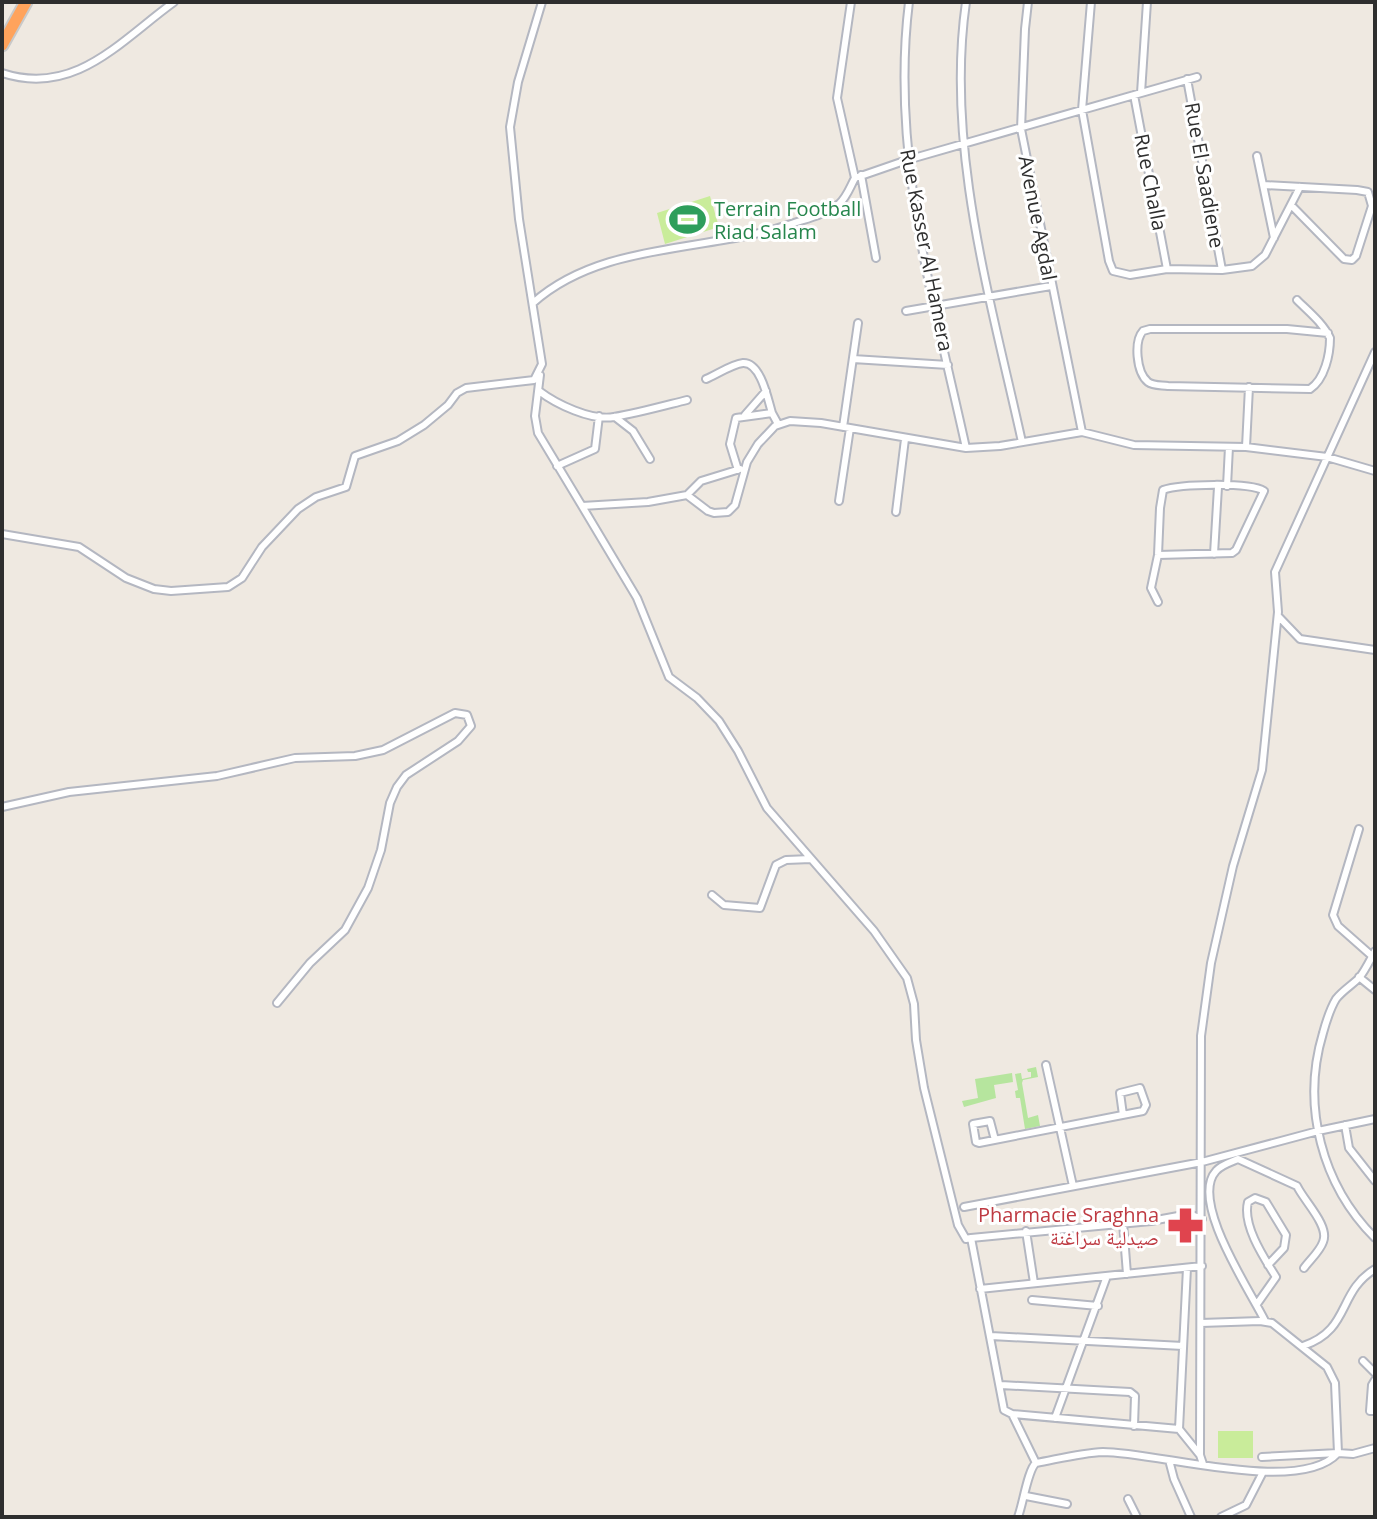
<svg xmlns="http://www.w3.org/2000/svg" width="1377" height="1519" font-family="'Open Sans','Noto Naskh Arabic',sans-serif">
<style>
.green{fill:#b6e59e}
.pitch{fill:#c9ec9a}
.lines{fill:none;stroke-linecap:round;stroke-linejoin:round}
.street-casing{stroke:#b4b7c1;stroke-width:10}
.highway-casing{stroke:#c9c9c9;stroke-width:15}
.street{stroke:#fff;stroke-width:6}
.highway{stroke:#ffa35c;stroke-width:11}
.labels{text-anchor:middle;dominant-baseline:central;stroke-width:6;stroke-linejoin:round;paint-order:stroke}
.street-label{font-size:20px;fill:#2e2e2e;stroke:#fff}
.leisure-label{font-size:20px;fill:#27864d;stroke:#fff;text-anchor:start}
.health-label{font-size:20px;fill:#be3a42;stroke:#fff;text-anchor:end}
</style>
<rect width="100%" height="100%" fill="#efe9e1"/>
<path class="green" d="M1036,1067l2,10 -15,3 -1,3 6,35 10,-3 2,11 -15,3 -5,-31h-4l-1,-7 3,-1 -3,-16 6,-1 1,6 9,-2v-5h-3l-1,-3z
M1012,1073l1,9 -19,3 2,13 -32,9 -2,-6 16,-3 -3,-19z"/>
<path class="pitch" d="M710,196l9,31 -54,17 -8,-31z
M1218,1431h35v27h-35z"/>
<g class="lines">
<defs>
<path id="street" d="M909,2c-19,151 25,300 57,446
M966,2c-21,145 25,299 56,440
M1028,2l-3,27 -4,100 61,303
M1091,2l-9,108 27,151 4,10 17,4 37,-6 55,1 30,-4 13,-11 35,-68
M2,73c73,24 118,-32 172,-71
M1187,79l35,191
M1141,93l6,-91
M1134,95l33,174
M1257,156l17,82
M861,175l15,83
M855,178l52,-18 290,-83
M1264,185l93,5 11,2 4,14 -16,50 -4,4 -8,-1 -53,-54
M1297,300c12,12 26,23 33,38 0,16 -5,41 -20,51l-142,-3c-7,-1 -15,0 -20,-4 -12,-10 -14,-41 -5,-51l7,-2h137l41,4
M533,303c68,-61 173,-51 255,-78 17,-6 37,-10 51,-21 8,-7 11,-17 16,-26l-18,-80 14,-96
M906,311l145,-25
M853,359l95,6
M540,375l-5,41 3,17 44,73
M706,379c10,-4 26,-15 37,-16 18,-1 25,37 29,50
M539,391c17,13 52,30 75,26 24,-4 49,-11 73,-17
M745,415l21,-24
M615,417l18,14 17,28
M843,427l15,-104
M1246,447l3,-60
M557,466l38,-17 4,-33
M738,470l-8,-26 6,-26 36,-5 6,11
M1227,486l2,-39
M687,495l14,-14 39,-12
M839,501l11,-73
M896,512l9,-73
M2,534l77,13 47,31 28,11 17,2 57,-4 14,-9 20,-31 36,-38 18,-12 30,-10 9,-31 43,-15 26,-16 24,-20 9,-12 9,-5 68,-8 8,-16 -23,-145 -9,-92 8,-45 24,-80
M1214,554l4,-67
M1158,555l74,-2 4,-3 28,-59c-15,-9 -84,-7 -101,-1l-3,18 -2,47 -7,33 7,14
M1278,616l22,23 75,11
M2,807l67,-15 148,-16 78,-18 60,-2 28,-6 72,-37 12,2 4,11 -13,15 -52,34 -9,12 -7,16 -9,47 -13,38 -23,42 -35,33 -33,40
M1359,829l-26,86 5,11 34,30
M712,895l12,10 36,3 16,-43 10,-5 25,-1
M1375,951c-5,9 -10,20 -16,27 -7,7 -17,13 -23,21 -6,10 -10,23 -13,34 -22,73 -1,152 52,205
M1359,977l16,13
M1046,1065l27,121
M1345,1125l4,23 26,33
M995,1140l-5,-19 -17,3 3,18 3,1 164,-32 3,-6 -6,-17 -20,5 3,22
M964,1207l238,-45 116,-31 57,-12
M1123,1223l4,51
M1026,1231l8,52
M971,1238l180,-17 38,-7 13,5
M980,1289l222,-23
M1032,1300l66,6
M1257,1304l19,-27c-12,-19 -34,-52 -28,-75l7,-4 11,4 20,33 -2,13 -16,17
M1265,1321c-14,-29 -76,-120 -49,-150 5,-6 15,-9 22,-12l59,27c7,15 33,40 26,56 -3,9 -13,18 -19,26
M1201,1323l59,-2 12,2 55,44 8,16 3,70 -76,4
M991,1336l192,10
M1303,1346c48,-16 34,-54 72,-77
M1363,1361l12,12
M1375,1380l-3,5 -2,26h5
M1001,1385l129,7 5,4 -1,30
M1012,1414l24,49
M1055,1418l52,-142
M1179,1429l8,-161
M1200,1455l-21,-26 -167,-15 -8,-4 -33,-172 -5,1 -8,-14 -34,-137 -8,-48 -2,-36 -7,-26 -33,-47 -107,-123 -29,-57 -19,-30 -22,-23 -28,-21 -32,-79 -55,-92 66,-4 39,-7 21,16 6,2 14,-1 7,-7 12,-43 11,-18 17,-18 15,-5 31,2 145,25 34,-2 82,-14 52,13 112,2 81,10 48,14
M1169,1460l5,19 17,38
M1203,1464l-3,-9 1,-419 10,-73 22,-97 29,-96 16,-158 -3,-40 100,-220
M1026,1496l41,8
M1128,1499l9,18
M1018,1517c5,-13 10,-48 18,-54 22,-4 45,-10 67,-11 55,0 196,44 235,1l15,1 22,-6
M1221,1517l25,-12 17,-33"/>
<path id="highway" d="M2,45l24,-43"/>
</defs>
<use href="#street" class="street-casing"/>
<use href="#highway" class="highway-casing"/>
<use href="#street" class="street"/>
<use href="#highway" class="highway"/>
</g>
<defs>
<symbol id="stadium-bare" viewBox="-9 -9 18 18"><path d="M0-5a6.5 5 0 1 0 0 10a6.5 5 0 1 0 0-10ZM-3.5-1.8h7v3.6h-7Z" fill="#2e9e5b" stroke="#fff" stroke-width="2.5" paint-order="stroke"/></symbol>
<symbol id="pharmacy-bare" viewBox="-9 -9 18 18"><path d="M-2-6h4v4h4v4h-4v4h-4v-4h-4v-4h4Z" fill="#e0444e" stroke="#fff" stroke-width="2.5" paint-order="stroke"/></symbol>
</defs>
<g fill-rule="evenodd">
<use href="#stadium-bare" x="662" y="194" width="51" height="51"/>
<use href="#pharmacy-bare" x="1160" y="1200" width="51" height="51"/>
</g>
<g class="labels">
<g class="street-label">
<text transform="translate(1205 175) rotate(80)">Rue El Saadiene</text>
<text transform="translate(1151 182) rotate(79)">Rue Challa</text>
<text transform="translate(1038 218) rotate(79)">Avenue Agdal</text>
<text transform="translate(927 250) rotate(79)">Rue Kasser Al Hamera</text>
</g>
<g class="leisure-label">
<text x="714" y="208">Terrain Football<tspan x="714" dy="23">Riad Salam</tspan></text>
</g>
<g class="health-label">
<text x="1159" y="1214">Pharmacie Sraghna<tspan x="1159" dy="23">صيدلية سراغنة</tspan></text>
</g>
</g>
<rect width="1377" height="1519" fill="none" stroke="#2e2e2e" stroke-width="8"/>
</svg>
